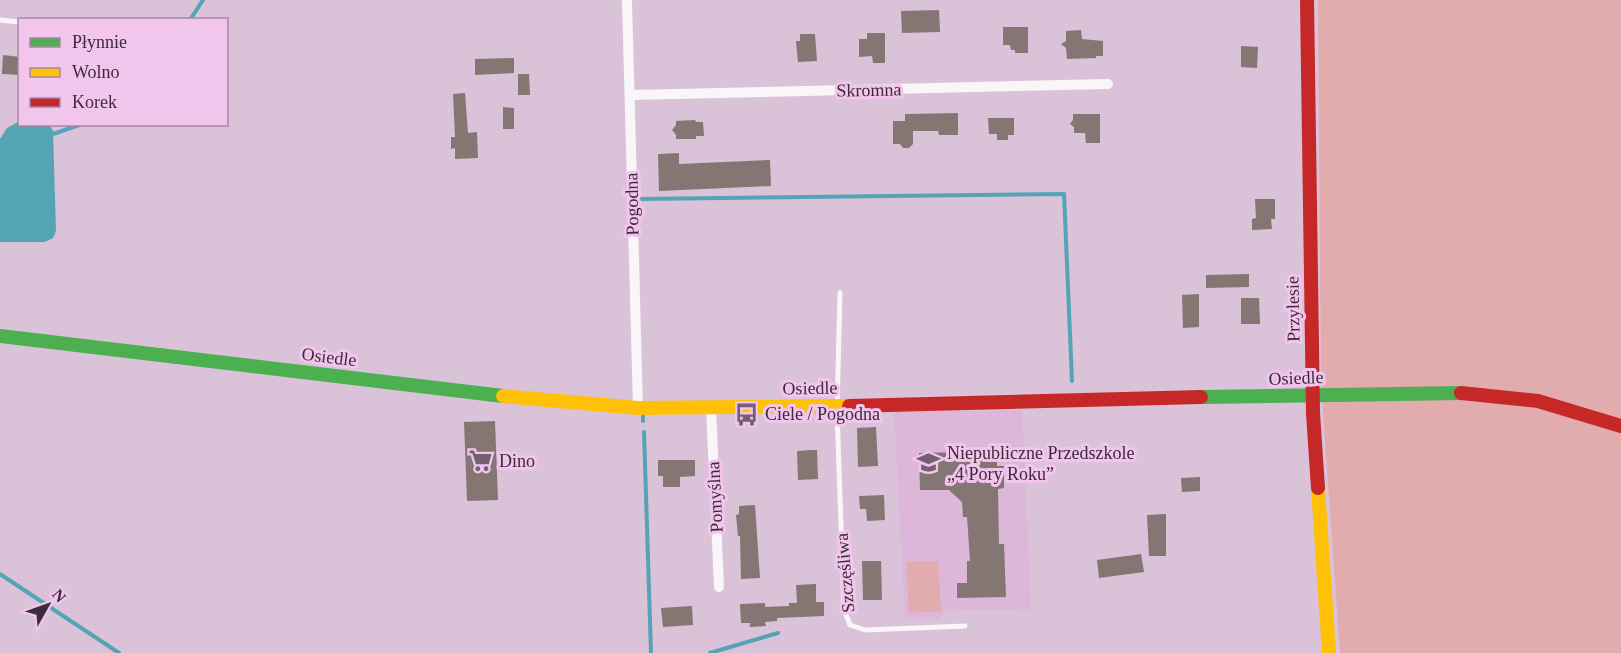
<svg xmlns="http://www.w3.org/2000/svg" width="1621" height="653" font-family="Georgia,serif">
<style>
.built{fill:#ddb7da}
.green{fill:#e2abae}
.water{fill:#54a4b6}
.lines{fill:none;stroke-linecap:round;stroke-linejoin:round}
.stream{stroke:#54a4b6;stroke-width:4}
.building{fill:#847672}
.lane{stroke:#f9f6f9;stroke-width:5}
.street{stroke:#f9f6f9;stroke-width:10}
.fast{stroke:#4caf50;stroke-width:14}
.slow{stroke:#ffc107;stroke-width:14}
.jam{stroke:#c62828;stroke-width:14}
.labels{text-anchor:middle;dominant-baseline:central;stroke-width:6;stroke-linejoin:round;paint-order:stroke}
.street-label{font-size:18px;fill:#3c2b3a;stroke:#f2c5ed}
.poi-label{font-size:18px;fill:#3c2b3a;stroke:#f2c5ed;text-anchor:start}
</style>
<rect width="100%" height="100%" fill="#dac2d8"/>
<path class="built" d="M1022,410l9,199 -86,2 -7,8h-33l-11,-207z"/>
<path class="green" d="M1318,0h303v653h-281l-19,-269z
M938,561l3,50 -32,2 -3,-51z"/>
<path class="water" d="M18,122l2,2 30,1 3,6 3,100 -3,7 -8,4h-45v-103l7,-11z"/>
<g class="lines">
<path class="stream" d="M190,20l13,-20
M53,134l29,-10
M639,199l425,-5 8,187
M643,416v5
M644,432l7,221
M0,574l119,79
M710,653l68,-20"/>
</g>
<path class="building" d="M939,10l1,22 -38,1 -1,-22z
M1003,27h25v26h-13v-3h-4l-1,-5h-7z
M1081,30l1,9 21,2v15h-7v2l-29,1 -1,-11 -5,-4 5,-3v-10z
M867,33h18v30h-12l-1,-7 -13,1v-18h8z
M800,34h15l2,27 -19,1 -2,-21h4z
M1241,46l17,1 -1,21 -16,-1z
M3,55l17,2v18l-18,-1z
M514,58v15l-39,2v-16z
M518,74h11l1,21h-12z
M465,93l3,40 9,-1 1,26 -23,1v-11l-4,1v-12h4l-2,-43z
M503,107l11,1v21h-11z
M958,113v22h-19l-1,-4h-25v13l-4,4h-6l-3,-4h-7v-23h12v-7z
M1073,114h27v29h-14l-1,-10h-11v-6l-4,-3 3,-4z
M988,118h26v17h-6v5h-11v-6h-8z
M695,120l1,2h7l1,14h-8v3h-20v-4l-4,-5 4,-5v-4z
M679,153v11l91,-4 1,26 -112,5 -1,-37z
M1255,199h20v20h-4l1,10 -20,1v-11l4,-1z
M1249,274v13l-43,1v-13z
M1199,294v33l-16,1 -1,-33z
M1241,298h18l1,26h-19z
M495,421l3,79 -31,1 -3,-79z
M876,427l2,39 -20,1 -1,-39z
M810,450h7l1,29 -20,1 -1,-29z
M968,452v2h29v12h7v22l-6,1 1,55h5l2,53 -49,1v-15h10v-22h3l-3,-44h-4l-1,-15 -13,-12h-29l-1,-37z
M658,460h37v16l-15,1v10h-17v-11h-5z
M1200,477v14l-18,1 -1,-14z
M884,495l1,25 -18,1 -1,-12h-6l-1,-13z
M755,505l5,73 -19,1 -1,-43h-2l-2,-21 3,-1v-8z
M1166,514v42h-17l-2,-41z
M1141,554l3,18 -45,6 -2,-18z
M862,561h19l1,39h-19z
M816,584v18h8v14l-47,2v3l-12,1 1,4 -16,1v-4h-9l-1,-19 25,-1v4l24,-1v-3h8l-1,-18z
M692,606l1,19 -30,2 -2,-19z"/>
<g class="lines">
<path class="lane" d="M0,20l20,2
M840,293l-3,118 7,199 6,15 15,5 100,-4"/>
<path class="street" d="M627,0l11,408
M631,95l477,-11
M711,408l8,179"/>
<path class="fast" d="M0,336l503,60
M1201,397l260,-4"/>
<path class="slow" d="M503,396l135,12 211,-2
M1318,488l11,165"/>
<path class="jam" d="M1307,0l6,413 5,75
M1461,393l77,8 83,25
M849,406l352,-9"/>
</g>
<defs>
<symbol id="bus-bare" viewBox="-9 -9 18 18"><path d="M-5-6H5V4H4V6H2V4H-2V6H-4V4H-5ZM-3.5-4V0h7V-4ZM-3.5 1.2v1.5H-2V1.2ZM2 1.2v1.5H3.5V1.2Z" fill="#736071" stroke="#f2c5ed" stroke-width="2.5" paint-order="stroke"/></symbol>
<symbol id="supermarket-bare" viewBox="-9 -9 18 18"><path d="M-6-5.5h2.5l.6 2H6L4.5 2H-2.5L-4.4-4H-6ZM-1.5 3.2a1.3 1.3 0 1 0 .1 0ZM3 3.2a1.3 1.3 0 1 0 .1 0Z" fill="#736071" stroke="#f2c5ed" stroke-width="2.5" paint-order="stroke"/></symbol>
<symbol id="school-bare" viewBox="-9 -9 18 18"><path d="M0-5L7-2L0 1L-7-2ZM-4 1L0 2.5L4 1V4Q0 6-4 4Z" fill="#736071" stroke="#f2c5ed" stroke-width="2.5" paint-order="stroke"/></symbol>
</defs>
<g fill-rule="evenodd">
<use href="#bus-bare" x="730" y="398" width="33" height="33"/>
<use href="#supermarket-bare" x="464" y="444" width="33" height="33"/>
<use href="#school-bare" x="912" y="446" width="33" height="33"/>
</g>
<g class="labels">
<g class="street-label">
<text transform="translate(869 90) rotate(-1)">Skromna</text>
<text transform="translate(632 204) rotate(-91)">Pogodna</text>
<text transform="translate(1293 309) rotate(-91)">Przylesie</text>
<text transform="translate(329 357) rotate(7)">Osiedle</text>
<text transform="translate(1296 378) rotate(-2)">Osiedle</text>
<text transform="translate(810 388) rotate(-1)">Osiedle</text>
<text transform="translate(715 497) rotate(-93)">Pomyślna</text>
<text transform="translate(845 573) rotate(-95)">Szczęśliwa</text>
</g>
<g class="poi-label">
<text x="765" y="414">Ciele / Pogodna</text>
<text x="947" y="453">Niepubliczne Przedszkole<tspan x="947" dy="21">„4 Pory Roku”</tspan></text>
<text x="499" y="461">Dino</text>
</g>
</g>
<rect x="18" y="18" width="210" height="108" fill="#f2c5ed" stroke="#a987a5" stroke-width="1.5"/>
<rect x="30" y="38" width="30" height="9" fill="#4caf50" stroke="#a987a5" stroke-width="1.5"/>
<text x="72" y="48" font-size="18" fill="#3c2b3a">Płynnie</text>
<rect x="30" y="68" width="30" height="9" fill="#ffc107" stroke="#a987a5" stroke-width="1.5"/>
<text x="72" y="78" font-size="18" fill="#3c2b3a">Wolno</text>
<rect x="30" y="98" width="30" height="9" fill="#c62828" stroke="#a987a5" stroke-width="1.5"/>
<text x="72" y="108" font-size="18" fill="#3c2b3a">Korek</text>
<g transform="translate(48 605) rotate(50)" stroke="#f2c5ed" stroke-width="4.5" paint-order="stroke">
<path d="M0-4.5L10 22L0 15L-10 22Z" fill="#3c2b3a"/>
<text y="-9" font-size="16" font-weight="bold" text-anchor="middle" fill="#3c2b3a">N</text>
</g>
</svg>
